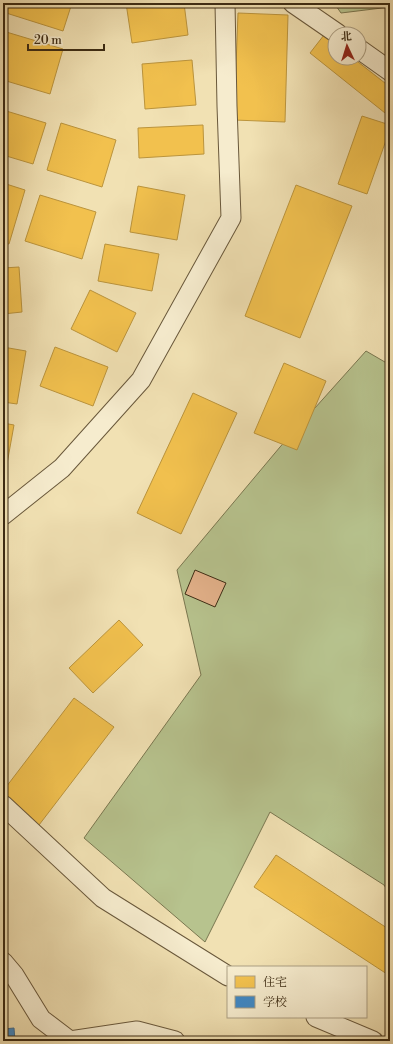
<svg xmlns="http://www.w3.org/2000/svg" width="393" height="1044" font-family="'Libre Bodoni','Noto Serif SC',serif">
<style>
.green{fill:#b7c38e;stroke:#7a7750}
.homes{fill:#f2c14e;stroke:#bb943c}
.schools{fill:#3f88c5;stroke:#3e6c90}
.building{fill:#e4b28b;stroke:#3c2b13}
.lines{fill:none;stroke-linecap:round;stroke-linejoin:round}
.street-casing{stroke:#69583b;stroke-width:21}
.street{stroke:#f6ecce;stroke-width:19}
</style>
<rect width="100%" height="100%" fill="#f1e1b3"/>
<filter id="stains"><feTurbulence type="fractalNoise" baseFrequency=".005" numOctaves="4"/><feColorMatrix values="0 0 0 0 .2 0 0 0 0 .09 0 0 0 0 .02 0 0 0 .5 -.17"/></filter>
<radialGradient id="worn" r=".72"><stop offset=".6" stop-color="#630" stop-opacity="0"/><stop offset="1" stop-color="#630" stop-opacity=".3"/></radialGradient>
<path class="green" d="M334,3h56v4l-49,6z
M366,351l24,14v529l-6,-9 -114,-73 -65,130 -121,-104 117,-163 -24,-105 103,-123z"/>
<path class="homes" d="M3,3h69l-9,28 -60,-19z
M126,3h58l4,32 -56,8z
M238,13l50,2 -3,107 -51,-2z
M3,31l60,18 -13,45 -47,-14z
M324,35l11,9v14h18l37,29v30l-80,-64z
M192,60l4,45 -51,4 -3,-45z
M3,110l43,13 -13,41 -30,-9z
M362,116l28,9v4l-23,65 -29,-10z
M61,123l55,17 -14,47 -55,-17z
M203,125l1,29 -65,4 -1,-30z
M3,183l22,7 -16,54 -6,-1z
M296,185l56,21 -52,132 -55,-22z
M138,186l47,9 -8,45 -47,-8z
M40,195l56,17 -14,47 -57,-18z
M105,244l54,10 -7,37 -54,-10z
M19,267l3,45 -19,2v-46z
M90,290l46,23 -19,39 -46,-23z
M3,347l23,4 -9,53 -14,-2z
M55,347l53,20 -15,39 -53,-20z
M284,363l42,18 -29,69 -43,-17z
M193,393l44,20 -56,121 -44,-21z
M3,423l11,2 -9,50h-2z
M119,620l24,25 -50,48 -24,-25z
M74,698l40,29 -75,98 -36,-27v-7z
M276,855l114,75v46l-136,-89z"/>
<path class="schools" d="M14,1028l1,13h-12v-12z"/>
<path class="building" d="M195,570l31,13 -11,24 -30,-13z"/>
<g class="lines">
<defs>
<path id="street" d="M293,3l45,31
M359,49l31,22
M3,515l59,-47 79,-88 90,-162 -4,-112 -2,-103
M3,805l100,93 125,78
M3,962l11,13 27,44 29,22
M316,1017l57,24
M70,1041l67,-10 38,10"/>
</defs>
<use href="#street" class="street-casing"/>
<use href="#street" class="street"/>
</g>
<rect width="393" height="1044" fill="none" stroke="#f1e1b3" stroke-width="16"/>
<rect x="4" y="4" width="385" height="1036" fill="none" stroke="#3c2b13" stroke-width="2"/>
<rect x="8" y="8" width="377" height="1028" fill="none" stroke="#3c2b13"/>
<rect x="227" y="966" width="140" height="52" fill="#f6ecce" stroke="#ac9f83"/>
<rect x="235" y="976" width="20" height="12" fill="#f2c14e" stroke="#ac9f83"/>
<text x="263" y="986" font-size="12" fill="#3c2b13">住宅</text>
<rect x="235" y="996" width="20" height="12" fill="#3f88c5" stroke="#ac9f83"/>
<text x="263" y="1006" font-size="12" fill="#3c2b13">学校</text>
<g transform="translate(347 46) rotate(356)"><circle r="19" fill="#f6ecce" stroke="#ac9f83"/>
<path d="M0-3L7 15L0 10L-7 15Z" fill="#8f2418"/>
<text y="-6" font-size="11" font-weight="bold" text-anchor="middle" fill="#3c2b13">北</text>
</g>
<path d="M28 44v6h76v-6" fill="none" stroke="#3c2b13" stroke-width="2"/>
<text x="34" y="44" font-size="12" fill="#3c2b13" stroke="#f6ecce" stroke-width="3" paint-order="stroke">20 m</text>
<rect width="100%" height="100%" filter="url(#stains)"/>
<rect width="100%" height="100%" fill="url(#worn)"/>
</svg>
